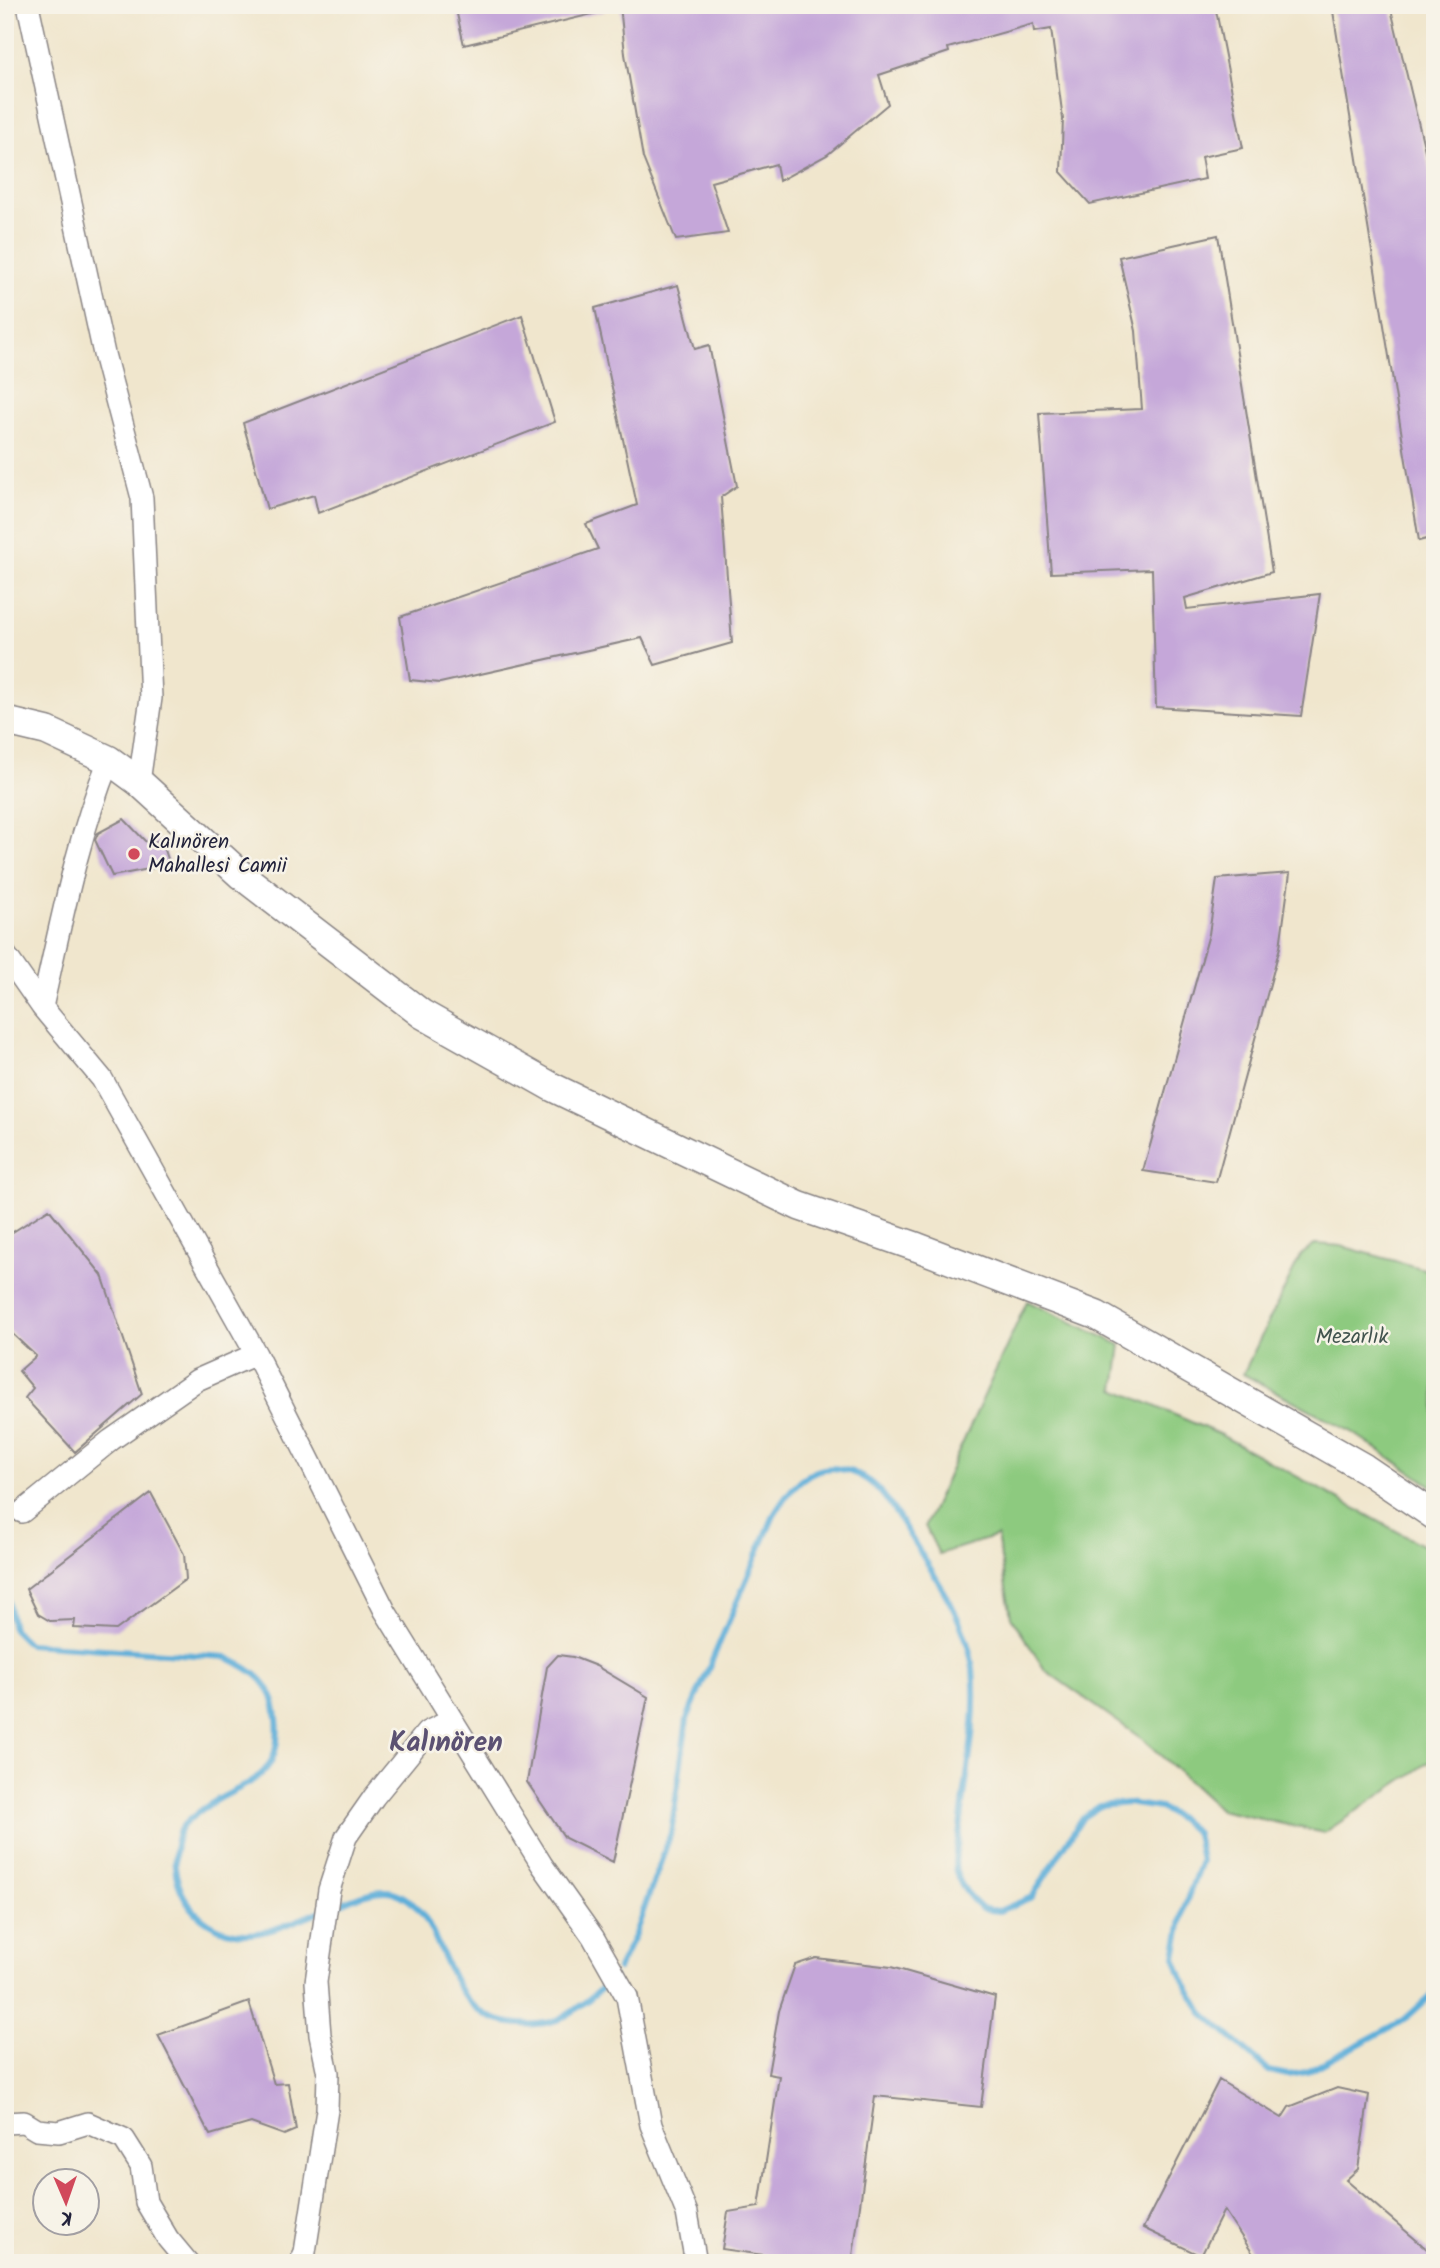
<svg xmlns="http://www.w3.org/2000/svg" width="1440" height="2268" font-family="Kalam,sans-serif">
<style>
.green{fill:#8dca7f;stroke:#58765d;stroke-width:2}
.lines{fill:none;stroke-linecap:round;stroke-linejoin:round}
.stream{stroke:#5fafd9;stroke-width:6}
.building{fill:#c5a7d9}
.street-casing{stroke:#898484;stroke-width:24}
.secondary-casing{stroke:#898484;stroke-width:31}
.street{stroke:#fff;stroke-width:21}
.secondary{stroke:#fff;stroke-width:28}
.poi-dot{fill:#d1495b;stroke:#f7f3e8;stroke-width:2.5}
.labels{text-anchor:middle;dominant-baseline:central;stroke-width:5;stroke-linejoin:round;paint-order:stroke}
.poi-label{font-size:21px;fill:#22223b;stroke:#f7f3e8;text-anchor:start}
.park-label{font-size:21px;fill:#42544f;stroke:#f7f3e8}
.district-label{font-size:28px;font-weight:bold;fill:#5b5172;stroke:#f7f3e8}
</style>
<rect width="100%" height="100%" fill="#f7f3e8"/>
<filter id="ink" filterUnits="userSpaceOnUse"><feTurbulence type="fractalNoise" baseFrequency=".0143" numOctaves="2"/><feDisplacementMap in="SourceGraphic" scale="14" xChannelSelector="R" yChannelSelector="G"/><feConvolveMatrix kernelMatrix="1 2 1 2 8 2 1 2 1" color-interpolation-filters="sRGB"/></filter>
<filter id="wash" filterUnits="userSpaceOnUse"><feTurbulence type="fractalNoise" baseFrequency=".00686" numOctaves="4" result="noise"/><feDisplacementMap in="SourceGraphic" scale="28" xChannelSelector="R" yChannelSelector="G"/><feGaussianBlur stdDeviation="1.57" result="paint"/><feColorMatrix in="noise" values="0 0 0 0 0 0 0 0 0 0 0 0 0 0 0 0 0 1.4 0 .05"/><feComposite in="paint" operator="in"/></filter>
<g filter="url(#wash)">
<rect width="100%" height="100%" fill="#f0e6cd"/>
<path class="green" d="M1316,1244l25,2 94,26v216l-83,-56 -109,-58 58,-119z
M1027,1301l94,44 -6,44 106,46 214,117v206l-111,75 -104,-23 -75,-69 -100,-71 -34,-53 -14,-81 -58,18 -14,-28z"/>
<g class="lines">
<path class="stream" d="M5,1583l8,46 15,15 198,13c30,14 48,27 51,61 7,70 -42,63 -82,97 -5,4 -12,9 -15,15 -18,48 11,101 64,104 25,1 55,-15 77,-23
M331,1907c17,-6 44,-20 62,-15 59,18 41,129 127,132 10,1 27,0 37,-4 16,-6 43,-30 56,-42
M618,1969l17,-35 36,-101 16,-114 88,-206c15,-24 33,-49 65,-44 36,6 49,34 67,62 25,41 60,89 66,138 5,52 -7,108 -13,159 -1,13 -8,35 -3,47 5,14 15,25 25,34l17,2 33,-14 51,-80 17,-11 27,-3 33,5 20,11 16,14 5,28 -17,47 -9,49 8,22 20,34 66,58 19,4 19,-3 97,-52 31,-28"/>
</g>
<g id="blocks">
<path class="building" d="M455,5h149l1,6 -141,34z
M620,5h595l28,143 -42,9 4,22 -115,25 -29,-32 2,-53 -12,-90 -17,3 -1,-8 -85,24 1,4 -70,23 9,29 -61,51 -48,26 -3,-17 -65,18 17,51 -52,7 -33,-82 -18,-104z
M1332,5h58l45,187v345l-16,4z
M1218,235l54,337 -87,26 2,11 133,-15 -19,122 -145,-9 -4,-138 -101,4 -12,-160 103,-4 -6,-78 -17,-74z
M678,285l17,64 14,-4 28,141 -16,11 11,146 -77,22 -13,-27 -202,45 -30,-3 -10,-63 198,-68 -12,-25 51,-19 -42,-197z
M522,315l33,107 -237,91 -4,-18 -47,14 -24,-86z
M124,819l22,23 16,-1 8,24 -58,11 -17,-36 3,-7z
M1290,873l-10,74 -64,235 -73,-11 66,-237 8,-55z
M49,1209l53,66 40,119 -67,58 -50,-54 8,-10 -14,-17 17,-15 -31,-29v-90z
M151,1493l33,61 2,25 -70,51 -42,-2 1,-8 -25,1 -12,-7 -12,-25z
M558,1655l15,2 23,9 52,31 -35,165 -48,-24 -38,-56 20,-115z
M816,1958l75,9 104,30 -14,110 -106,-11 -23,167h-33l-97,-14 6,-37 31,-5 20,-131 -11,-2 11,-63 16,-46z
M249,2002l25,82 14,-1 8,47 -12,5 -33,-12 -41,12 -52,-100z
M1219,2080l63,38 7,-11 48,-19 32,7 -11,74 -12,11 89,76v7h-176l-35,-53 -23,46 -58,-28z"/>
</g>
</g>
<g filter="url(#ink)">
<use href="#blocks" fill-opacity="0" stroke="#898484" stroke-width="2"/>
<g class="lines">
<defs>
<path id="street" d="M28,5l76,349 38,144 9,200 -12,84
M5,954l37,53 60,72 154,275 129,257 157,254 51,72 34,60 24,128 36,88 9,50
M42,1007c19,-84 35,-168 67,-247
M22,1512l89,-72 86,-60 59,-26
M5,2123l19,-1 13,8 22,2 29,-9 36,16 17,27 5,36 22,37 20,24
M300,2263l5,-11 22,-142 1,-37 -8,-38 -4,-53 13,-92 17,-53 28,-40 53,-65 23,-11"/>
<path id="secondary" d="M5,721l42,10 62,29 30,22 102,93 181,139 130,73 247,119 118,41 179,68 268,153 71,48"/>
</defs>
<use href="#street" class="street-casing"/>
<use href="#secondary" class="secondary-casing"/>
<use href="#street" class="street"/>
<use href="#secondary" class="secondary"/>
</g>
</g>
<circle class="poi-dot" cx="134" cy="854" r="7"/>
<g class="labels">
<g class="poi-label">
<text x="148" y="842">Kalınören<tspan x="148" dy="24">Mahallesi Camii</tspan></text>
</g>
<g class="park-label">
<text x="1352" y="1337">Mezarlık</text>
</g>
<g class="district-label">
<text x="446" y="1743">Kalınören</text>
</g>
</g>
<rect width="1440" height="2268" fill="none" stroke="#f7f3e8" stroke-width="28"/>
<g transform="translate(66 2202) rotate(178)"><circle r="33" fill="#f7f3e8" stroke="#a29fa3" stroke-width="2"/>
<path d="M0-5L12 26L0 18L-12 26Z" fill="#d1495b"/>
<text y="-10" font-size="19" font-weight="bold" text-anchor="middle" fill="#22223b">K</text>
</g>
</svg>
